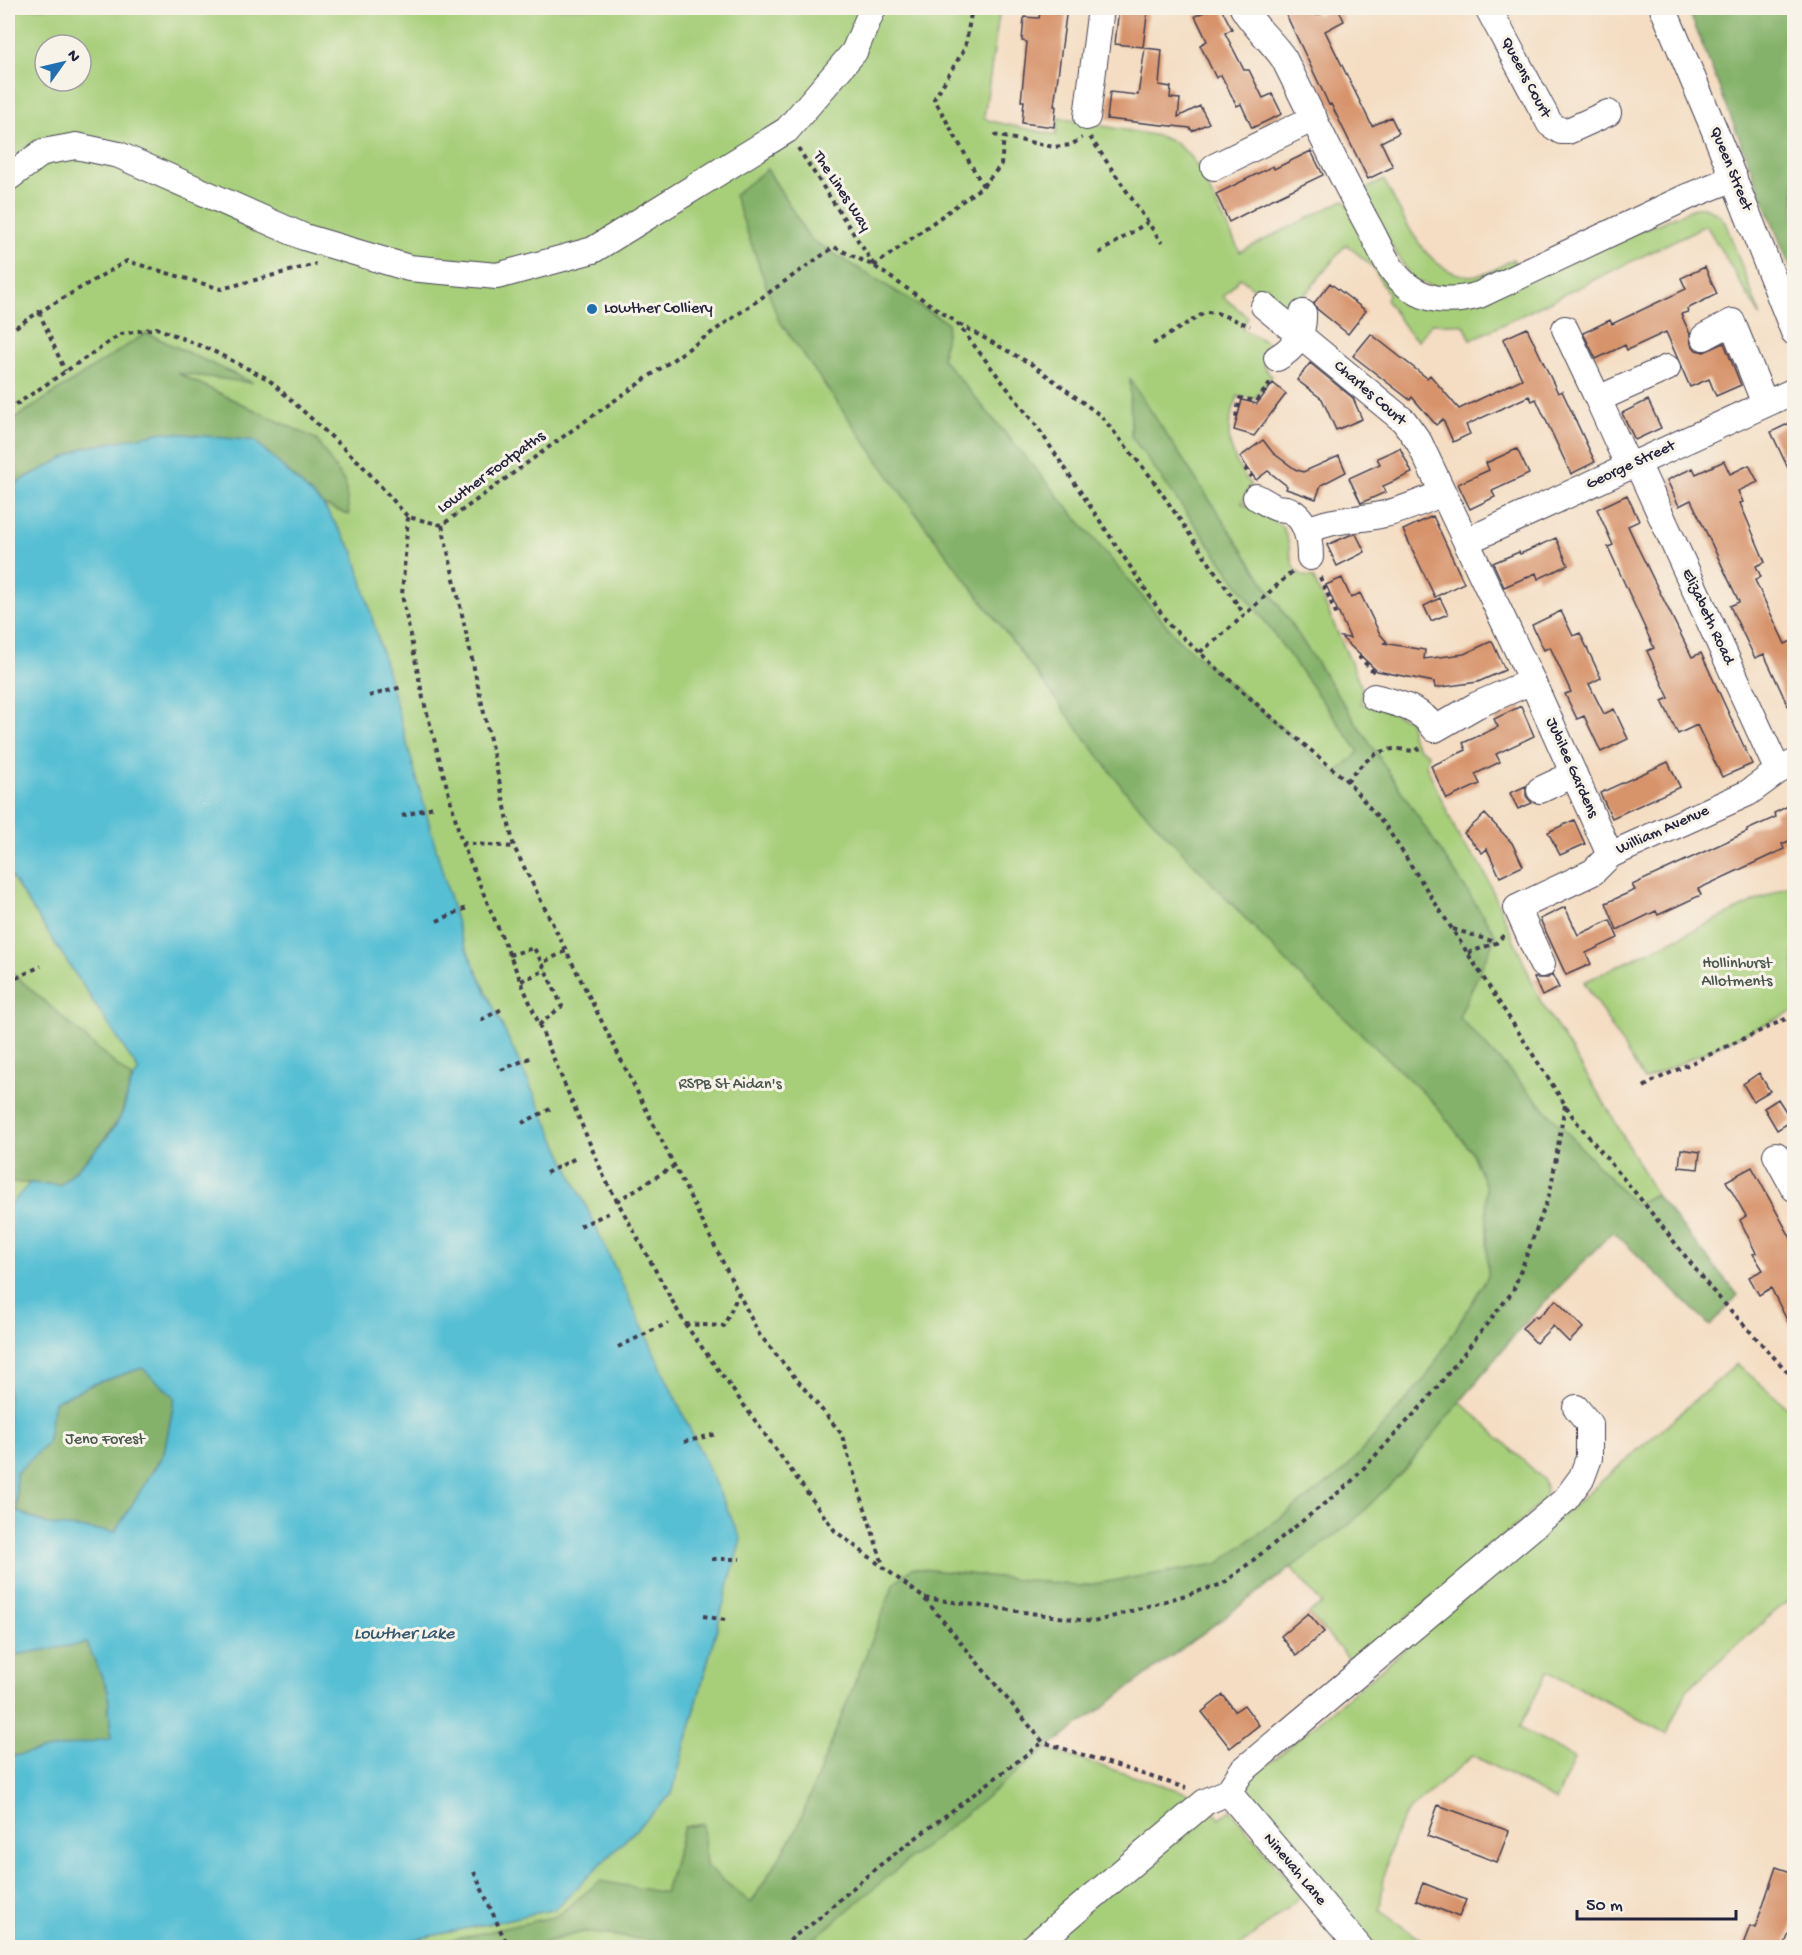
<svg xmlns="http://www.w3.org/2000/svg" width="1802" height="1955" font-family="'Gochi Hand',sans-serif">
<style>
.green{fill:#a7cf7a;stroke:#64785a;stroke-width:1.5;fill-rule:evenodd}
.forest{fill:#85b26a;stroke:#546a52;stroke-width:1.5}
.water{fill:#57bfd4;stroke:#3c7088;stroke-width:1.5;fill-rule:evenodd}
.building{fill:#d7936b}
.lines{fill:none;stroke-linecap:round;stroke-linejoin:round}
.minor-casing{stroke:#423e4f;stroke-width:28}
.path{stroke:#423e4f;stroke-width:4;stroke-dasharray:4.5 4.5;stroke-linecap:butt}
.minor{stroke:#fff;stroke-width:26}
.poi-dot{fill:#1f6fb2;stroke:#f7f3e8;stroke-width:2}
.labels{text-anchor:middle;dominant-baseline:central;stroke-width:6;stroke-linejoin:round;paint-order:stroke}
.street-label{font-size:16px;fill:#22223b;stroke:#f7f3e8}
.poi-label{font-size:16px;fill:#22223b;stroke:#f7f3e8;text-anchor:start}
.park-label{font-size:16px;fill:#4a564e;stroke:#f7f3e8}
.water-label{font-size:18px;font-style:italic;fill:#355971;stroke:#f7f3e8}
</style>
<rect width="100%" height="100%" fill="#f7f3e8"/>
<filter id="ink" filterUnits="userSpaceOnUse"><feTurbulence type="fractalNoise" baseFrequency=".0167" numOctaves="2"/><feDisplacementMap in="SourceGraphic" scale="12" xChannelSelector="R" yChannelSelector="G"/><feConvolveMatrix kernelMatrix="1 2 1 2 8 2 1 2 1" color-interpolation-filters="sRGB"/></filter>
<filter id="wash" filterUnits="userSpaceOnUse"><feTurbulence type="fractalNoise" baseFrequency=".008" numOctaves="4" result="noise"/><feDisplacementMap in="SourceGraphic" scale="24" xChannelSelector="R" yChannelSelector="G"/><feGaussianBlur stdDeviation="1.35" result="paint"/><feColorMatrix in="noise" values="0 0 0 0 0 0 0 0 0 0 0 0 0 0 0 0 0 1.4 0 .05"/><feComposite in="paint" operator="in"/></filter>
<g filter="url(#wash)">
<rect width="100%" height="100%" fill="#f4ddc2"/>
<path class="green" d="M8,8h992l-16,109 6,4 66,14 3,-17 99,18 16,6 13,11 10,13 43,86 104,-52 78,107 231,-81 44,-19h8l15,8 5,7 36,95 -55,-92 -235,115 -7,-15 -32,-2 -14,18 -12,-12 -20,-29 2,-6 -15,-27 -27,-23 -42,52c-10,1 -17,7 -17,18l-47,-36 -17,19 25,20 -6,12 30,16c-13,10 -12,21 0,31l-17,23 -17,-3c-3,10 -9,22 -9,32 -1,21 10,42 22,57l-9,18c12,7 32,14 40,24 13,17 2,51 31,50l49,111 -1,16 17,3 33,14c-2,16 3,26 17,33l-2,11 35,77 21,25 59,135 67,107 47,85 -20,11 -114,122 -61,74 83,78c9,18 -4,25 -16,37l-174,148 -44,-51 13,-9 -31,-37 -245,182 151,47 -176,151 -1013,1zM45,45h36v36h-36z
M1384,180c20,37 46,108 100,94 10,-3 20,-10 29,-15l5,10 -56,26 -50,-15 -52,-88z
M1794,883v128l-150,69 -60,-98z
M1737,1364l57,49v182l-108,95 -19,44 -119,-63 -29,57 55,30 -18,43 -83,-46 -66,57c-19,30 -24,64 -27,99l52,36h-64l-122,-148 1,-17 282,-238z
M1208,1805l12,14 11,-9 70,86 -62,51 -198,1z"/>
<path class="forest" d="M1710,8h84v269l-103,-261z
M767,169l43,70 138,84 -6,35 236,281 157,135 24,-22 -228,-316 -1,-57 366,556 -37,82 176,188 20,-11 83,101 -28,31 -97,-95 -92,96 -118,145 -53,52 -305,226 -148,119 -93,78h-101l-120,-15 -56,15h-106l136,-31 43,-35 65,12 19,-66 19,-3 3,42 45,37 45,-72 98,-247 18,-16 169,18 136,-22 126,-92 84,-96 61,-100 -2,-89 -15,-36 -38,-49 -138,-131 -170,-180 -211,-280 -136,-192 -44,-124z
M146,333l107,50 -76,-10 139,66 29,44 4,32 -26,-10 -68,-64 -172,7 -75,39v-64z
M8,969l124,110 -12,39 -25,33 -35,34 -52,-3z
M142,1368l33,29 -11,56 -49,80 -67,-8 -31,-14 -1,-38 31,-29 7,-42 39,-18z
M87,1643l21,48 3,48 -103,18v-101z"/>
<path class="water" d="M164,432l91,9 68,64 31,47 106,383 281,604 -69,255 -117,115 -174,38h-373v-190l103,-19 -3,-47 -21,-48 -79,13v-449l22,-24 30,2c19,-18 47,-43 60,-67 8,-16 6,-33 19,-47l-131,-199v-385l75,-39zM142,1368l33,29 -11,56 -49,79 -67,-7 -31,-14 -1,-38 31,-29 7,-42 39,-18z"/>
<g id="blocks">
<path class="building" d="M1041,8h26l-13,98h2l-2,21 -32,-4 2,-22h-3l6,-59 -5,-1 2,-24 15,1z
M1119,8h29l-5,39 -28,-3z
M1213,8h8l11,21 -7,4 19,37h5l14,28 9,-4 10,20 -30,14 -11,-24 -4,2 -16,-31 -5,3 -16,-33 7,-4 -12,-25z
M1283,8h30l4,7 16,-7h5l6,13 -19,10 47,95 19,-9 8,16 -18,9 12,25 -25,12 -37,-75 -2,1 -6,-13z
M1145,48l17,2 -3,35 12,2 -1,11 10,1 -2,18 22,-11 9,17 -17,8 -2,-3 -83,-9 3,-27 28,3z
M1311,151l12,24 -69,33v1l-25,13 -13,-28 57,-28 1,3z
M1705,267l12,27 -30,15 1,3 -7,2 9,20 1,10 5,6 8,2 20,-9 17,42 -25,11 -7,-17 -19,8 -24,-55 -39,18 -2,-5 -29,14 -13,-26 27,-13 2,4 74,-35 -5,-11z
M1330,283l36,28 -18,23 -31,-25 -3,-6z
M1527,328l31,65 4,-2 33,71 -24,12 -35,-75 -4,2 -3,-5 -63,29 4,9 -17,8 -10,-23 -7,6 -24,-28 -2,3 -57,-44 18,-22 56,44 3,-3 29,34 63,-30 -19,-40z
M1310,363l43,35 9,21 -26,11 -14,-31 -25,-19z
M1273,383l13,11 -32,42 -20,-6 8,-30 15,4z
M1648,400l13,28 -26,12 -13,-27z
M1794,421v60l-23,-49z
M1263,440l10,13 22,16 8,3 36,-16 7,16 -25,13 -5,14 -30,-10 1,-3 -19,-15 -12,9 -16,-23z
M1400,448l12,25 -29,13 3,6 -25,11 -12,-25 31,-14 -3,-6z
M1517,449l12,25 -37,17 3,6 -25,12 -12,-25 31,-14 -3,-7z
M1724,461l6,13 19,-9 9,17 -20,9 5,11 -3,1 25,59 -9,4 5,11 -6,3 30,64 9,-4v79l-30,-65 -9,4 -19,-39 -6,-13 9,-4 -48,-102 -12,6 -12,-26 26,-12 3,6z
M1627,495l12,26 -11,5 11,24 53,107 9,-4 51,111 -30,13 -25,-52 -19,9 -16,-33 7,-3 -22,-47 7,-3 -46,-101 5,-2 -16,-36z
M1433,516l31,67 -29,14 -32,-67z
M1356,534l9,18 -28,14 -10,-21 23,-10z
M1556,538l12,27 -30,14 -2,-6 -32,14 -11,-24 26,-11 1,2z
M1342,578l9,20 9,-5 20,41 7,8 -4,1 42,7 -1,9 40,-5 28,-13 13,29 -27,12 -43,6 -1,-6 -57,-11 -36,-34 9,1 -24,-53z
M1440,598l8,16 -17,7 -7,-15z
M1561,611l12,25 7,-3 21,45 -12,6 15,30 10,-5 14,30 -27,13 -17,-36 -7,3 -12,-25 6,-2 -21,-45 -6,3 -12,-25z
M1521,706l13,30 -38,18 4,8 -25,12 5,10 -33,15 -16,-33 35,-16 -3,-7 35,-16 -4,-8z
M1668,762l12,25 -68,31 -12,-25z
M1526,786v10l6,7 -14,6 -8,-16z
M1794,803v36l-12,5 2,5 -86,40 3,6 -43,20 -2,-4 -39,19 -11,-27 29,-13 -3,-5 115,-53v-2l29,-13 -2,-4z
M1485,814l27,29 11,23 -23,11 -13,-28 -5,4 -18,-20z
M1574,820l11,24 -25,11 -12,-23z
M1565,907l13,28 32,-15 8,18 -32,15 5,11 -25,11 -26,-56z
M1552,974l7,14 -17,8 -8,-18h14z
M1759,1073l11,18 -17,10 -10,-17z
M1778,1099l14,22 -15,9 -13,-22z
M1681,1149l19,3 -2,17 -19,-2z
M1752,1167l42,77v90l-23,-46 -12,7 -10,-18 14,-7 -10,-16 3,-1 -16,-33 6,-4 -20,-35z
M1556,1300l27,28 -14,14 -16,-16 -17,17 -14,-15 13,-12 2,2z
M1308,1613l16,19 -28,24 -15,-20z
M1223,1695l12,16 9,-6 15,20 -29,23 -28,-36z
M1438,1805l71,26 -12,31 -70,-26z
M1776,1867l18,6v46l-10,28h-42l8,-21 5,2z
M1423,1883l43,17 -7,17 -43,-17z"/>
</g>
</g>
<g filter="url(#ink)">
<use href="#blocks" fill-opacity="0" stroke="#423e4f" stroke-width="1.5"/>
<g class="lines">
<defs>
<path id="minor" d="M1243,8c11,19 29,33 41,51 28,56 55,113 85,168 10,18 18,40 33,54 22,21 50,22 77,14l208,-98 47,-19
M1488,8l62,116 11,7h7l40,-18
M1663,8l51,121 80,203
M1087,117l14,-109
M1214,167l100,-49
M8,178l35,-26 33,-6 43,9 185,82 105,31 88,8 96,-26 194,-120 67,-78 19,-44
M1264,306l140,115 15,21 113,239 78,174
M1565,329l33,70
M1704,337l28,-15 33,82
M1277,358c18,-10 27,-25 26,-45
M1637,463l141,308
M1629,467l-31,-68 69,-31
M1256,497c7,3 14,9 21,11 4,1 10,0 14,3 16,9 19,30 19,46
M1307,531c26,-13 46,-10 73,-16 22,-4 43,-14 63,-22
M1467,541l327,-150
M1374,697c23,6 47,11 61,32l42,-24 55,-24
M1540,790l34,-16
M1542,964l-25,-56 76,-36 17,-17 138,-62 30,-22 16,-8
M1776,1155l18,33
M1228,1792l132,156
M1032,1948l173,-146 23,-10 14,-21 323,-271 17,-23 7,-19v-34l-13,-16"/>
</defs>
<use href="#minor" class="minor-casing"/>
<path class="path" d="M994,135l60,12 17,-2 11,-7
M1090,137l72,106
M798,148l76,117
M983,186l18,-21 3,-28
M1099,253l49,-31
M874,266l109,-80 -49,-87 31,-51 7,-40
M39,312l26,59
M959,324l74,41 68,51 49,60 94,138
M8,332l31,-20 88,-51 94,28 95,-25
M1153,344l53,-32 11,1 33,13
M8,410l113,-76 36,-6 56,23 55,28 92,84 48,54 34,8 129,-94 263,-184 40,19 82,56 82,106 131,197 92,83 86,73 40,47 188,292 68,82 68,87 83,90
M1237,416h-1l4,-18 16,3 17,-21
M1248,468l-2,2 6,7
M408,517l-6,78 21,103 39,145 142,334 81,147 150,207 89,67 119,144 143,46
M442,525l72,322 245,487 82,99 42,132
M1320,577l17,39h2
M1200,652l21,-16 73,-66
M1362,656l-2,2 17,17
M369,696l33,-9
M1347,781c14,-16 27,-32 50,-32 6,0 12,2 19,2l6,-5
M402,816l31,-9
M462,843l52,4
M437,921l32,-14
M1453,929l42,13
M1468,953l28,-10 9,-9
M509,955l25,-7 8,15
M521,981l25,-11
M8,982l33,-16
M481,1020l21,-11
M539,1025l23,-19 -20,-43 24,-12
M501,1070l31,-13
M1644,1087l7,-5 143,-67
M522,1123l28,-14
M546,1173l30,-15
M617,1201l57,-35
M580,1226l29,-13
M685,1324l39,2 14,-31
M618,1347l50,-24
M684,1442l32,-8
M712,1559h28
M925,1598l169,24 129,-38 126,-100 78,-84 86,-109 37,-98 15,-88
M703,1616l22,4
M474,1872l29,64 8,12
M784,1948l9,-11 20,-14 63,-55 167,-126"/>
<use href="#minor" class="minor"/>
</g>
</g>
<circle class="poi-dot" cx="592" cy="309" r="6"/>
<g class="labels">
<g class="street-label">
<text transform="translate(1525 78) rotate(62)">Queens Court</text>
<text transform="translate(1730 169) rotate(68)">Queen Street</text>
<text transform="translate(841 192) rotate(57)">The Lines Way</text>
<text transform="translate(1369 394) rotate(41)">Charles Court</text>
<text transform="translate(1631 466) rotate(-25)">George Street</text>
<text transform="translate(492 473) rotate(-36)">Lowther Footpaths</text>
<text transform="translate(1707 617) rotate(65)">Elizabeth Road</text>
<text transform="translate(1571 768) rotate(66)">Jubilee Gardens</text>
<text transform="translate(1663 831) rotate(-24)">William Avenue</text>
<text transform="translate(1294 1870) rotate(50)">Ninevah Lane</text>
</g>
<g class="poi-label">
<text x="604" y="309">Lowther Colliery</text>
</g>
<g class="park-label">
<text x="1737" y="964">Hollinhurst<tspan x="1737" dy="18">Allotments</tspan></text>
<text x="730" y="1085">RSPB St Aidan's</text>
<text x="105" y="1440">Jeno Forest</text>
</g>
<g class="water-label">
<text x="404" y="1634">Lowther Lake</text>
</g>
</g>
<rect width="1802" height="1955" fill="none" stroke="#f7f3e8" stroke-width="30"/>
<g transform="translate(63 63) rotate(56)"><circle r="28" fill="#f7f3e8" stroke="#a29fa3" stroke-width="1.5"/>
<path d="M0-4.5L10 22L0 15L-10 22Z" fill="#1f6fb2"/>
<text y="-9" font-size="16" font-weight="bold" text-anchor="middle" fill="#22223b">N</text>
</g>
<path d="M1577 1910v9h159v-9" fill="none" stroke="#22223b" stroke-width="3"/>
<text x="1586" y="1910" font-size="18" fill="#22223b" stroke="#f7f3e8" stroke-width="4.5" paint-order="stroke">50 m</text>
</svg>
